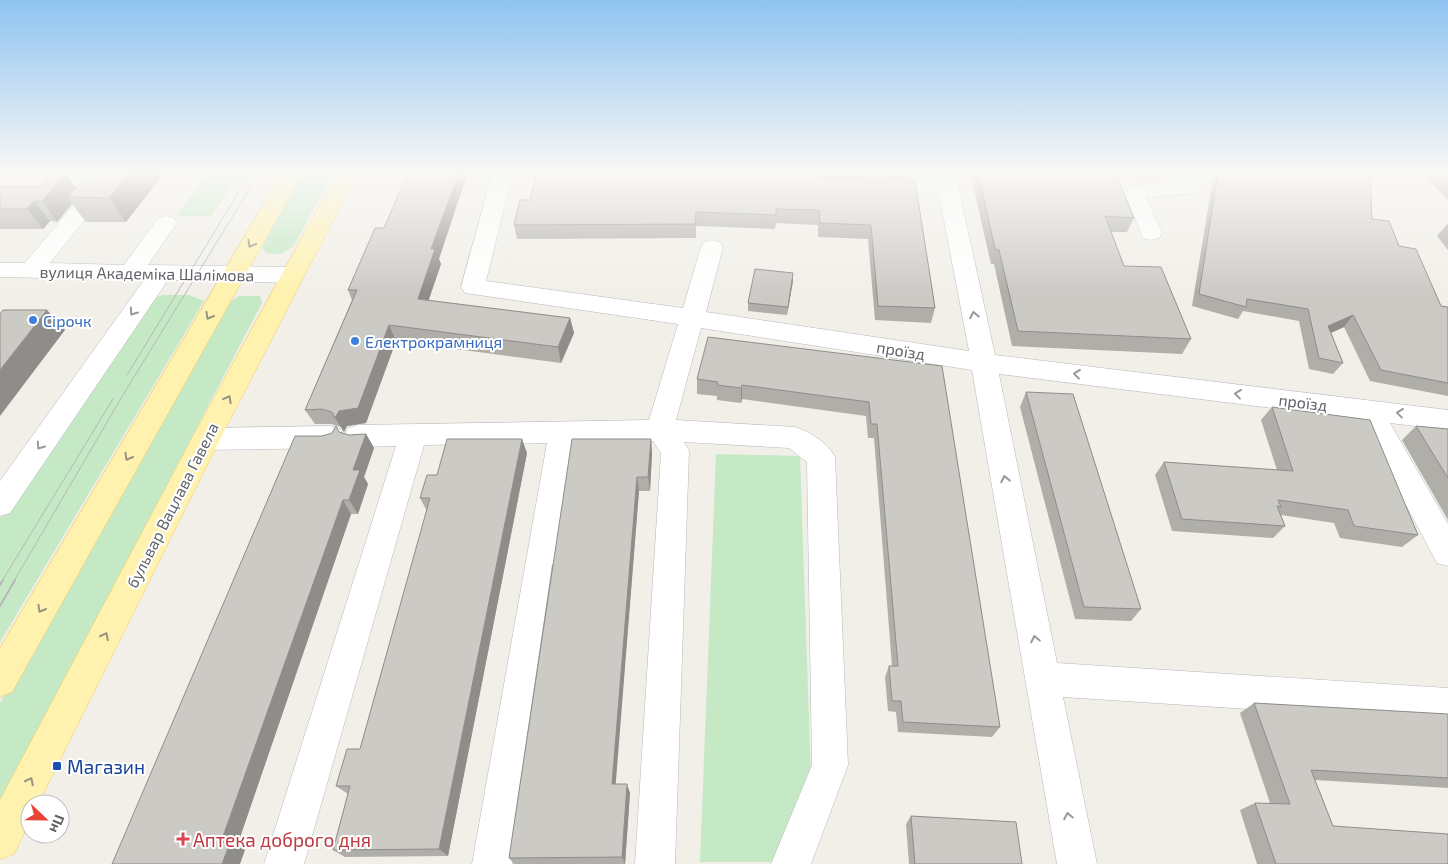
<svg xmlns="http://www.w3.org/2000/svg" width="1448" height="864" font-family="'Exo 2',sans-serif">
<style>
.green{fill:#c5e8c5}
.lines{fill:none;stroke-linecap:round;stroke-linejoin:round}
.minor-casing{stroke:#b5b8bc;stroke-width:1}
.major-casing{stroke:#f2c960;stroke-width:1}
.minor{fill:#fff;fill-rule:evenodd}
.major{fill:#fff2af;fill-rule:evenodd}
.tram-far1{stroke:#b6b7b8;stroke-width:1}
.tram{stroke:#b6b7b8;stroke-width:2}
.wall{fill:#afaea9}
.shaded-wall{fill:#8f8d8a}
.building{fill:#cccac5;stroke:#8f8d8a}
.oneway{stroke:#979581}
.oneway2{stroke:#979a9d}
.shop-dot{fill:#3f7fe0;stroke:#fff;stroke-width:2}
.transit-dot{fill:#1a4fb4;stroke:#fff;stroke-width:2}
.health-dot{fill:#e0444e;stroke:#fff;stroke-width:2}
.labels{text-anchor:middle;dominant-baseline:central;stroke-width:4;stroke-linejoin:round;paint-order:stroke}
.street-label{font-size:16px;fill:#5f6368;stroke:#fff}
.shop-label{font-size:16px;fill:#366cbe;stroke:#fff;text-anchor:start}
.near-transit-label{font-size:19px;fill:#164399;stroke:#fff;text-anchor:start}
.near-health-label{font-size:19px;fill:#be3a42;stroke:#fff;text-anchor:start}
</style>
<rect width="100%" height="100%" fill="#f1efe8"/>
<path class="green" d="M208,172h33l-30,44h-35z
M303,172h30l-39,74 -13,8 -15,-1 -4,-5 1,-3z
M163,295h26l15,6 -204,341v-124l147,-218z
M239,296h21l2,7 -262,501v-101l229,-400z
M716,454l84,2 11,322 -30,84h-81z"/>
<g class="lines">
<defs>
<path id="minor" d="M61,172h22l11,10 8,-10h21l-73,91 74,2 34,-47 8,-2 8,2 3,5 -29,42 145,2 8,3 4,5 -4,5 -8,3 -125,-3 -158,233 -10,3v-35l144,-201 -144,-3v-14h25l58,-69z
M493,172h20l-27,109 197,27 18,-61 3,-5 8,-2 8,2 3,5 -17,65 263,39 -30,-157 -61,-3 -7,-2 -3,-4 3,-4 7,-2 59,2 -2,-9h20l40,183 453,55v20l-58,-7 58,101v42l-11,-3 -77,-144 -361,-45 58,289 391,25v34l-385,-25 34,167h-40l-85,-494 -271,-42 -25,92 119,7c15,5 33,16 40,30l13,308 -37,99h-40l41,-99 -5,-303 -18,-14 -105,-6 5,9 -14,413h-40l26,-411 -8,-12 -78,1 -63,422h-40l75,-421 -123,2 -120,419h-40l132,-418 -38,1 -10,-3 -4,-8 4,-8 10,-3 291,-5 29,-96 -213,-31 -4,-6z
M1177,172h20l6,12 -5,9 -52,4 16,36 -3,5 -8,2 -8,-2 -17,-41 3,-10 7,-2 46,-2z
M330,426l10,3 4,8 -4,8 -10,3 -124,2 -10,-3 -4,-8 4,-8 10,-3z"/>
<path id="major" d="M283,172h20l-291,520 -12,5v-49z
M338,172h20l-138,267 -182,365h-8v17l-16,33 -14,5v-59l196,-369z"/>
</defs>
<use href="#minor" class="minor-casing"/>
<use href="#major" class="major-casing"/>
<use href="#minor" class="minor"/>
<use href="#major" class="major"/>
<path class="tram-far1" d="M127,375l124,-203
M2,581l111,-182
M14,581l109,-186 137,-223"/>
<path class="tram" d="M0,585l3,-5
M0,606l15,-26"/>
</g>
<path class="wall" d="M86,172h79l-39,50h-40l-14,-18 -15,18 -7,-1 -7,8h-43v-42h39l27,-13 10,14 12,-14z
M769,172h162v2h-20l-1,4z
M970,172h189l-3,6 -39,-1 17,41 -7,14h-16l13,34 67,73 -9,15 -170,-8 -18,-82h-3z
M1214,172h156l2,47 27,27 42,60 7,1v89l-78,-15 -26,-54 -13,6 12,30 -10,11 -24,-5 -10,-48 -56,-10 -5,8 -46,-13z
M1423,172h25v29z
M915,180l20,128 -4,15 -56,-3 -7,-81 -50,-2v-12l-42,-2 -1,6 -79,-3v12l-179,1 -3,-14 16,-25z
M1448,223v27l-11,-14z
M439,259l2,5 -13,36 142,18 4,15 -13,30 -165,-22 -30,82 -19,3 -3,6 -3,-5 -10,-3h-16l-10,-14 47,-110 -4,-10z
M793,281l-6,34 -39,-4v-8z
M942,366l58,361 -8,10 -94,-5 -2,-20 -8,-1 -3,-34 4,-11h3l-18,-228h-6l-2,-22 -124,-17 -1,4 -24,-3v-4l-20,-2v-15z
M1026,392l115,217 -10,12 -56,-2 -55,-212z
M1272,407l146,128 -16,12 -62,-9 -6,-15 -53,-8 4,11 -12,12 -101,-7 -17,-56 9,-13 113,8 -16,-50z
M1416,426l32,3v91l-46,-80z
M339,432l10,3 17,-1 8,14 -10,29 4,7 -10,30h-7l-114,332 8,4 -133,14z
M651,439l1,14 -2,38h-11l-24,293 15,9 -5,71h-111l-5,-6 43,-293z
M527,453l-79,403 -103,1 -12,-7 15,-56 -12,-8 24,-37 67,-238 -7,-13 17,-23z
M1254,703l194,11v74l-133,-8 18,46 115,38h-191l-17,-54 15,-7h15l-30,-90z
M911,816l111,48h-113l-3,-40z"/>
<path class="shaded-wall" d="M130,172h35l-39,50 -17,-24z
M459,172h9l-29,87 2,5 -17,50 -6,-15 13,-50z
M66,174l14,20 -12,3 4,7 -15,18 -15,-21z
M34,201l16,20 -7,8 -16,-20z
M793,273v8l-6,34 1,-8z
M47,310l18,20 -65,86v-46z
M1353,315l-9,12 -25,11 9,-12z
M570,318l4,15 -13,30 -3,-16z
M389,325l7,16 -30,82 -19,3 -3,6 -9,-14z
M742,385v14l-1,4v-15z
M366,434l8,14 -10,29 4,7 -10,30 -9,-14 4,-30z
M522,439l5,14 -79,403 -9,-7z
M651,439l1,14 -2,38 -2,-14z
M637,477l2,14 -24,302 -3,-9z
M343,500l8,14 -114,332 8,4 -5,14h-18l-1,-22z
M627,784l3,9 -5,71 -3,-7z"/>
<path class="building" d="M54,172h10l2,2 -24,27h-8l-7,8h-27v-22h39z
M89,172h41l-21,26 -41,-1z
M408,172h51l-28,77h4l-17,50 152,19 -12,29 -169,-22 -31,83 -19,3 -4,7 -3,-6 -10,-3 -17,1 52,-120h-9l27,-62h9z
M537,172h193l185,8 20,128 -57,-2 -7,-81 -51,-2 -1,-13 -43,-1v6l-80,-3 -1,12 -181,1 6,-25h10z
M978,172h137l19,46 -29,-2 19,50 37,1 30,72 -173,-8 -19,-81 -4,-1z
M1218,172h152l2,47 17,2 10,25 17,3 25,57 7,1v76l-67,-13 -28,-55 -25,11 15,37 -24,-5 -11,-49 -61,-10 -1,8 -47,-13z
M755,269l38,4 -5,34 -40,-4z
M3,310h44l-47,60v-56z
M708,337l234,29 58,361 -97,-5 -2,-21h-9l-3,-35h9l-21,-242h-6l-2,-22 -127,-17 -1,3 -24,-3 1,-3 -21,-3z
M1026,392l47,2 68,215 -57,-2z
M1272,407l98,13 48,115 -64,-9 -6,-16 -70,-10 3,7 -4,-1 8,20 -103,-7 -18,-57 129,9z
M336,426l3,6 10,3 17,-1 -13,36h7l-11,30h-6l-122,342 9,1 -8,21h-110l183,-428h27l10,-3z
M1416,426l32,3v49z
M447,439h75l-83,410 -106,1 17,-64h-14l11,-37h13l70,-251h-10l7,-23h10z
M572,439h79l-3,38h-11l-25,307h15l-5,73 -113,1z
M1254,703l194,11v64l-137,-8 22,56 115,8v30h-172l-21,-61 35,1z
M911,816l105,6 6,42h-107z"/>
<defs><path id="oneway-chevron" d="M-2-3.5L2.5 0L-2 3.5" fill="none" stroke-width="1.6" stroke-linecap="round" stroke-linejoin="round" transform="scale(1.25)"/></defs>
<g class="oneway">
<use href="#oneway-chevron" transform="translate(251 244) rotate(120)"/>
<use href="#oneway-chevron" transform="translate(209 316) rotate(120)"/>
<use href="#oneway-chevron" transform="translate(228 399) rotate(-62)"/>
<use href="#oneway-chevron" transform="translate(128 457) rotate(120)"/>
<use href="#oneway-chevron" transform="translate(41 609) rotate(120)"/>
<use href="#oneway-chevron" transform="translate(105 636) rotate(-63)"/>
<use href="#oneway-chevron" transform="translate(30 781) rotate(-63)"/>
</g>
<g class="oneway2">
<use href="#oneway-chevron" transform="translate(133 312) rotate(125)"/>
<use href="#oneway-chevron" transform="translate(974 315) rotate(-101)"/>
<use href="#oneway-chevron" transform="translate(1077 374) rotate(-173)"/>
<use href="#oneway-chevron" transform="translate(1238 394) rotate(-173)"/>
<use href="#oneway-chevron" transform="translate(1400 413) rotate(-173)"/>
<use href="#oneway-chevron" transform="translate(40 446) rotate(125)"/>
<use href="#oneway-chevron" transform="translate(1005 479) rotate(-101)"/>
<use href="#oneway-chevron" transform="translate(1035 639) rotate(-101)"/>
<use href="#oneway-chevron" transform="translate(1068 816) rotate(-101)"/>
</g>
<linearGradient id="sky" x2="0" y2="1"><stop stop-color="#8fc3f1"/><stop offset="0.59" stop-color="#f9f8f5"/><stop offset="1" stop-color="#f9f8f5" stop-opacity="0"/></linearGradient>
<rect width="1448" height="293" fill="url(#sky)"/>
<g class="shop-dot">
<circle cx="33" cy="320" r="5"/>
<circle cx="355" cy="341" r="5"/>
</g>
<rect class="transit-dot" x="52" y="761" width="10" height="10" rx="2.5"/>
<path class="health-dot" d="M180.5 831.5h5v5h5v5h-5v5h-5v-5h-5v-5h5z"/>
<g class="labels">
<g class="street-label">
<text transform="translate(147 273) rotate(1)">вулиця Академіка Шалімова</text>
<text transform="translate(901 350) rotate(9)">проїзд</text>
<text transform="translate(1303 402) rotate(7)">проїзд</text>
<text transform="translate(172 505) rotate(-63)">бульвар Вацлава Гавела</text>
</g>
<g class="shop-label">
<text x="43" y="320">Сірочк</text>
<text x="365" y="341">Електрокрамниця</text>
</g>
<g class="near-transit-label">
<text x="67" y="766">Магазин</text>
</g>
<g class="near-health-label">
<text x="193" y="839">Аптека доброго дня</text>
</g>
</g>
<g transform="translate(45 819) rotate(112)"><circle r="24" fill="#ffffff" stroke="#bfc1c3"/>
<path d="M0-4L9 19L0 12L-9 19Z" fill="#ea4335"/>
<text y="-8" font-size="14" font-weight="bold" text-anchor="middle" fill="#5f6368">Пн</text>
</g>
</svg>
